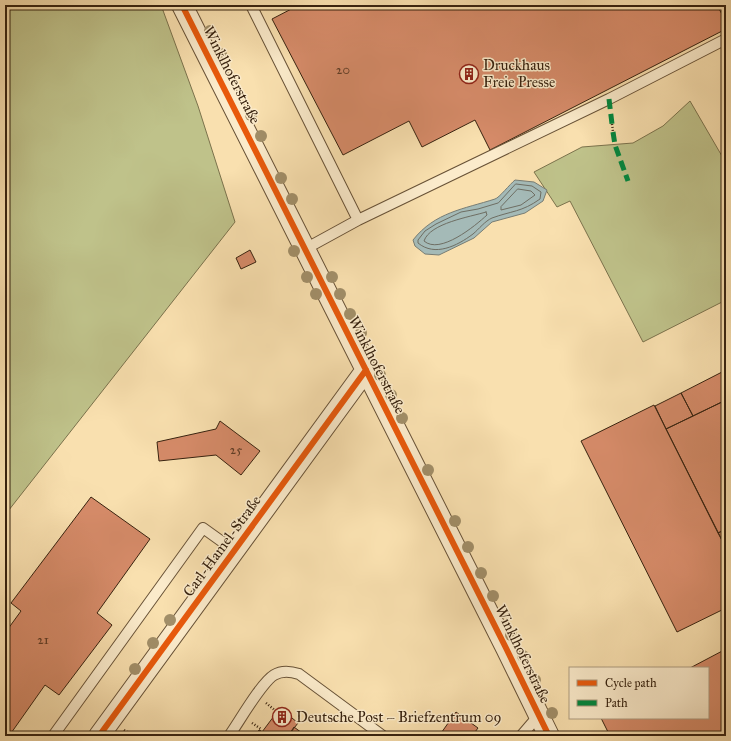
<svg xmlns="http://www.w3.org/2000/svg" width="731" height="741" font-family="'IM FELL Great Primer',serif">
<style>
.green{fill:#bfc28a;stroke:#7b724c}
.water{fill:#a4bab7;stroke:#787d74}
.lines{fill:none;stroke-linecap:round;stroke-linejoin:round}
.shore{stroke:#6e6e63;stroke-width:1}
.building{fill:#d68b69;stroke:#37220f}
.service-casing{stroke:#685237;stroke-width:12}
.minor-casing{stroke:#685237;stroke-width:22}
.path{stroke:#37220f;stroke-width:2.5;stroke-dasharray:1 2;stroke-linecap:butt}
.service{stroke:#fbebcb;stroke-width:10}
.minor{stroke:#fbebcb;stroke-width:20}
.quiet{stroke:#00873e;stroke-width:5;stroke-dasharray:10 5;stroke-linecap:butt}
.cycleway-casing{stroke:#fbebcb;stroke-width:8}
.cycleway{stroke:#e8590c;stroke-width:6}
.tree{fill:#a18e68}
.labels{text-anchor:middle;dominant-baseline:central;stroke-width:3;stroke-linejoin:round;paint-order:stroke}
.number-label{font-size:13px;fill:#5f3c26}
.poi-label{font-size:15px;fill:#37220f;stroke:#fbebcb;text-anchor:start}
.street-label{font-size:15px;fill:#37220f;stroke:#fbebcb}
</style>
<rect width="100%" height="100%" fill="#f9e0af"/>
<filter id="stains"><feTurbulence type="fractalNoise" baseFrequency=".005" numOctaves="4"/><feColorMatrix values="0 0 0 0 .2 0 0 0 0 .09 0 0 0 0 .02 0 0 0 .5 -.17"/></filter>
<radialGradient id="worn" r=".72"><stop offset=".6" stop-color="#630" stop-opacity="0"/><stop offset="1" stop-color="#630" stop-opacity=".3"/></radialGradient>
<path class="green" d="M5,5h156l37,101 37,116 -230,293z
M690,101l36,62v137l-83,42 -73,-141 -13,6 -23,-35 48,-25 51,-4 30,-17z"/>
<path class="water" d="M515,180l19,2 13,8 -4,11 -18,12 -33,9 -18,16 -35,17 -14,-1 -10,-8 -2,-6c22,-28 51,-31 82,-41 4,-1 15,-15 20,-19z"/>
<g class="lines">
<path class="shore" d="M516,184l16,2 9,6 -1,7c-18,13 -29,12 -48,19 -7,3 -13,11 -19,16 -16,12 -38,23 -55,9v-3l7,-9 11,-7 25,-12 17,-3 20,-6z
M518,189l13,2 4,4 -14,10 -20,5v-3z
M486,212l1,3c-12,11 -47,40 -63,26 6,-18 46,-24 62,-29z"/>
</g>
<path class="building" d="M299,5h418l9,17v7l-236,121 -15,-30 -53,27 -13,-26 -66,34 -71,-136z
M250,250l6,12 -15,7 -5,-11z
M724,371l2,4v25l-33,16 -12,-23z
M681,393l12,23 -27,13 -11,-23z
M726,400v129l-8,4 -52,-104z
M654,405l72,143v60l-49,24 -96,-191z
M220,421l40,30 -19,24 -25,-20 -57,6 -2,-19 59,-13z
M91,497l59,42 -53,74 15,12 -53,70 -14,-10 -36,51h-4v-103l16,-22 -10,-8z
M726,529v19l-8,-15z
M726,649v87h-116l-9,-18h107v-50h-18z
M280,708l18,15 -10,13h-29z
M456,712l22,16 -6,8h-33z
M294,727l12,9h-18z
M259,730l3,3 -3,3h-5z"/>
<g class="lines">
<defs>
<path id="service" d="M251,5l107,215
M305,249l53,-29 251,-121 117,-60
M53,736l150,-208 32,23
M229,736c10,-14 32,-53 45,-61 8,-5 16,-4 25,-1l84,62
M521,736l18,-21"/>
<path id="minor" d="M182,5l324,643 43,88
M99,736l267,-366"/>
</defs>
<use href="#service" class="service-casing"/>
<use href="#minor" class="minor-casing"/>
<path class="path" d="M612,124l1,8
M266,703l11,9
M252,723l9,6 -3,5 2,1
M124,730l9,6"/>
<use href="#service" class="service"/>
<use href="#minor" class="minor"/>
<path class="quiet" d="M609,99l3,25
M613,132l2,13 13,36"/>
<defs>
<path id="cycleway" d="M182,5l324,643 43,88
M99,736l267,-366"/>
</defs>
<use href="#cycleway" class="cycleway-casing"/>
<use href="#cycleway" class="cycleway"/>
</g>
<g class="tree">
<circle cx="210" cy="31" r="6"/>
<circle cx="221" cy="54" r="6"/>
<circle cx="251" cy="115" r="6"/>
<circle cx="261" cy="136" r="6"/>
<circle cx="281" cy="178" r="6"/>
<circle cx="292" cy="199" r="6"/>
<circle cx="294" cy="251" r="6"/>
<circle cx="307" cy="277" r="6"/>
<circle cx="332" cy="277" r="6"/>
<circle cx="316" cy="294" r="6"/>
<circle cx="340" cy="294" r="6"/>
<circle cx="350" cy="314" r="6"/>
<circle cx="361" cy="333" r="6"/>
<circle cx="380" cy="375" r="6"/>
<circle cx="391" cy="395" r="6"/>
<circle cx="402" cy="418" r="6"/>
<circle cx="428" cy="470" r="6"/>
<circle cx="455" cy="521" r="6"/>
<circle cx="468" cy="547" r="6"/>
<circle cx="481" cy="573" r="6"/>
<circle cx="493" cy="596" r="6"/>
<circle cx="170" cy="620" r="6"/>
<circle cx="511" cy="635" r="6"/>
<circle cx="153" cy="643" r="6"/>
<circle cx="523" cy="656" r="6"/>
<circle cx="135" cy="669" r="6"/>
<circle cx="535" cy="680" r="6"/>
<circle cx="552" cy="713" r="6"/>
</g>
<defs>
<symbol id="building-ring" viewBox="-11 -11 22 22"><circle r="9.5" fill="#fbebcb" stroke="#8f2418" stroke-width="1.5"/><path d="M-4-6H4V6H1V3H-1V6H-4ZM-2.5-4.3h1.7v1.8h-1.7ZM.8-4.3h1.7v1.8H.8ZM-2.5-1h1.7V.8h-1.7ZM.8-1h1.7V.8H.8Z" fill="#8f2418"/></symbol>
</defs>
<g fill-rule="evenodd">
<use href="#building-ring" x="458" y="63" width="22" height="22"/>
<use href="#building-ring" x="271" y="706" width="22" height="22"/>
</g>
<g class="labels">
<g class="number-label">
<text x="343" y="70">20</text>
<text x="236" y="450">25</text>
<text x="43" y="640">21</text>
</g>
<g class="poi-label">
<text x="483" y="65">Druckhaus<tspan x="483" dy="17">Freie Presse</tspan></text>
<text x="296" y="717">Deutsche Post – Briefzentrum 09</text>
</g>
<g class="street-label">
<text transform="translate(232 75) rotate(63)">Winklhoferstraße</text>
<text transform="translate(377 365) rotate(63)">Winklhoferstraße</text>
<text transform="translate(222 546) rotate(-54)">Carl-Hamel-Straße</text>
<text transform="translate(523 654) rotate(64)">Winklhoferstraße</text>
</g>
</g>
<rect width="731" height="741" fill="none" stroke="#f9e0af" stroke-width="20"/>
<rect x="6" y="6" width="719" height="729" fill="none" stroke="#37220f" stroke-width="2"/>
<rect x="10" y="10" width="711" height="721" fill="none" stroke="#37220f"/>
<rect x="569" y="667" width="140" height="52" fill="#fbebcb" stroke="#ad9b80"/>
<rect x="577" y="680" width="20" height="6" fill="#e8590c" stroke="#ad9b80"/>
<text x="605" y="687" font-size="12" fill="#37220f">Cycle path</text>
<rect x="577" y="700" width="20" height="6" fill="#00873e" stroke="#ad9b80"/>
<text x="605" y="707" font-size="12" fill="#37220f">Path</text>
<rect width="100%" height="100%" filter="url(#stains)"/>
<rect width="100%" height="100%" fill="url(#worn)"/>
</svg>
